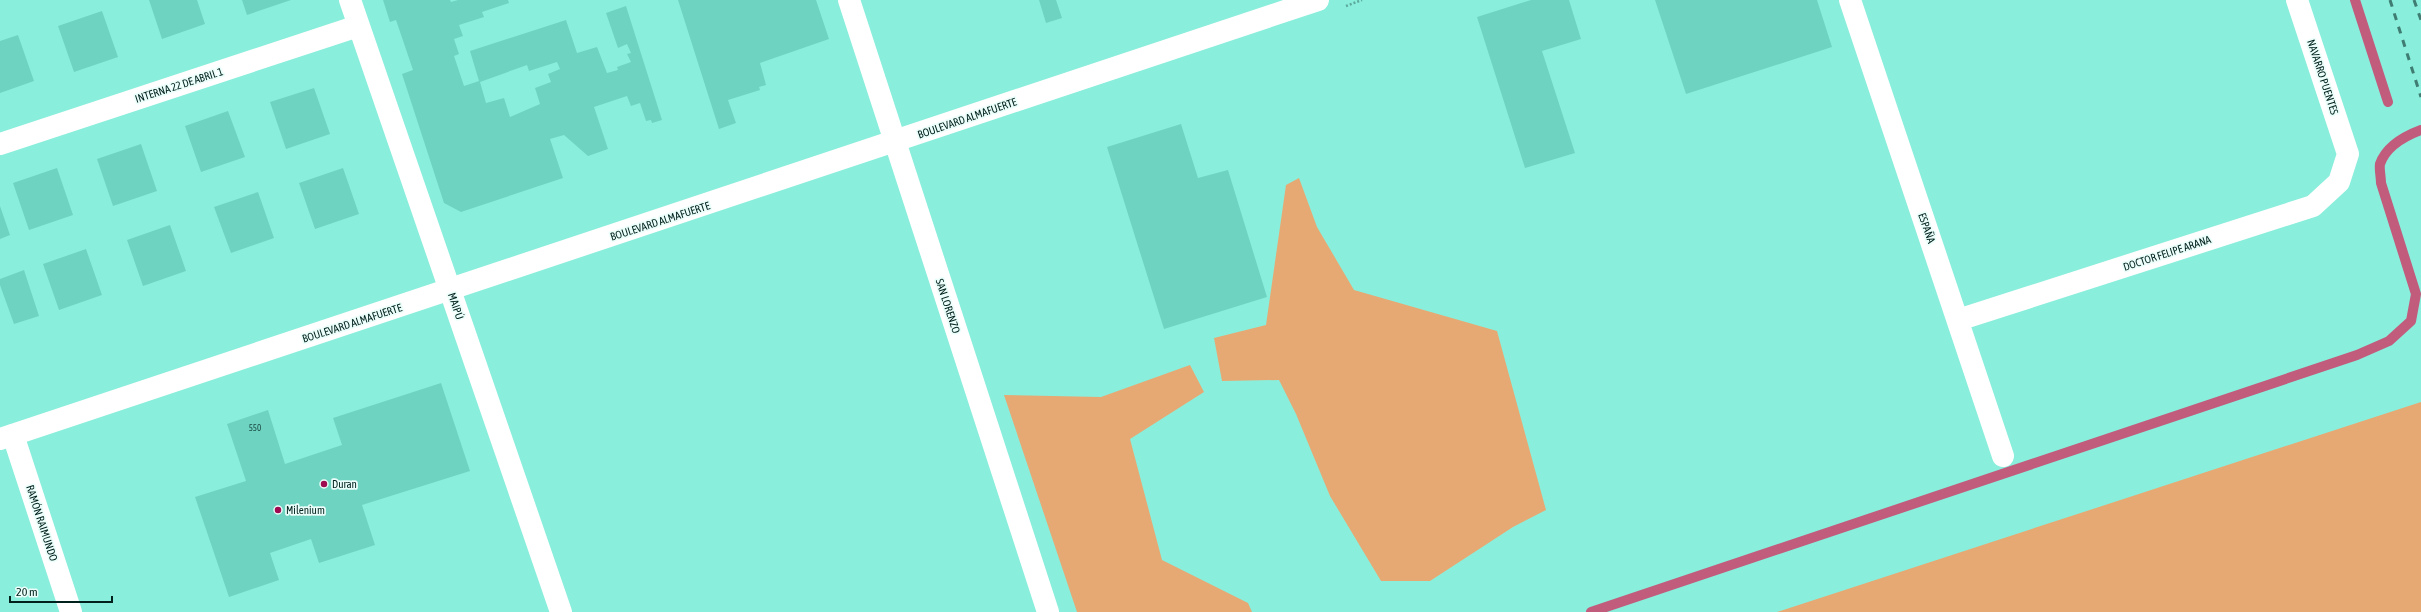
<svg xmlns="http://www.w3.org/2000/svg" width="2421" height="612" font-family="'Asap Condensed',sans-serif">
<style>
.green{fill:#e7a973}
.lines{fill:none;stroke-linecap:round;stroke-linejoin:round}
.stream{stroke:#c15c7d;stroke-width:10}
.building{fill:#6fd3c2;fill-rule:evenodd}
.path{stroke:#5ba89a;stroke-width:2.5;stroke-dasharray:2 2;stroke-linecap:butt}
.minor{stroke:#fff;stroke-width:22}
.secondary{stroke:#fff;stroke-width:22}
.rail{stroke:#3f7d73;stroke-width:3;stroke-dasharray:7 7;stroke-linecap:butt}
.poi-dot{fill:#9f0a51;stroke:#ecfefa;stroke-width:1.5}
.labels{text-anchor:middle;dominant-baseline:central;stroke-width:3.5;stroke-linejoin:round;paint-order:stroke}
.number-label{font-size:9px;fill:#1c4e46}
.street-label{font-size:11px;fill:#01211d;stroke:#ecfefa}
.poi-label{font-size:11px;fill:#01211d;stroke:#ecfefa;text-anchor:start}
</style>
<rect width="100%" height="100%" fill="#8aeedc"/>
<path class="green" d="M1299,178l18,49 37,63 143,41 49,179 -33,17 -83,54h-49l-51,-85 -34,-82 -17,-34 -57,1 -8,-43 52,-13 20,-140z
M1190,365l14,27 -74,47 32,121 86,43 4,9h-175l-73,-217 97,2z
M2421,402v210h-644z"/>
<g class="lines">
<path class="stream" d="M2355,0l33,102
M1591,612l766,-257 32,-14 22,-20 5,-27 -35,-111c0,-6 -2,-14 -1,-19 6,-17 25,-28 41,-34"/>
</g>
<path class="building" d="M149,0h48l8,24 -43,15z
M242,0h49l-44,15z
M383,0h67l1,2 7,-2h50l1,3 -27,9 2,5 -25,8 4,11 -9,3 5,15 -5,2 10,30 15,-5 -9,-30 96,-31 11,33 20,-6 10,26 11,-3 -1,-3 14,-5 -4,-8 4,-1 -4,-9 -9,4 -12,-35 20,-7 36,114 -10,3 -1,-3 -5,1 -6,-18 -9,3 -4,-10 -33,11 14,42 -20,7 -24,-21 -14,4 13,39 -102,34 -17,-9 -42,-129 11,-4 -17,-50 -6,2zM557,62l3,7 -12,5 3,8 -16,6 5,16 -30,13 -6,-19 -18,5 -6,-21 47,-17 2,6z
M678,0h138l13,39 -69,24 6,22 -7,2 1,3 -32,10 8,23 -17,6z
M1039,0h17l6,18 -16,5z
M1531,0h38l12,39 -39,12 33,102 -50,15 -48,-151z
M1655,0h162l15,47 -146,47z
M102,11l16,46 -44,15 -16,-46z
M18,35l16,46 -34,12v-52z
M314,88l16,46 -44,15 -16,-47z
M228,111l17,46 -44,15 -16,-46z
M1181,124l17,54 30,-8 39,127 -103,32 -57,-182z
M141,144l16,47 -44,15 -16,-47z
M57,168l16,47 -44,15 -16,-47z
M343,168l16,46 -44,15 -16,-46z
M258,192l16,46 -43,15 -17,-46z
M0,206l10,29 -10,4z
M170,225l16,46 -43,15 -16,-46z
M86,249l16,46 -43,15 -16,-46z
M24,270l15,46 -25,8 -14,-39v-6z
M441,383l29,88 -108,34 13,40 -56,18 -8,-24 -41,14 9,27 -50,17 -34,-100 51,-16 -19,-57 41,-14 17,54 57,-19 -9,-27z"/>
<g class="lines">
<path class="path" d="M1346,6l16,-6"/>
<path class="minor" d="M350,0l211,612
M849,0l199,612
M1850,0l153,456
M0,144l358,-118
M1958,320l355,-114 26,-24 9,-28 -51,-154
M13,435l58,177"/>
<path class="secondary" d="M0,439l1318,-439"/>
<path class="rail" d="M2390,0l31,97
M2414,0l7,20"/>
</g>
<g class="poi-dot">
<circle cx="324" cy="484" r="4"/>
<circle cx="278" cy="510" r="4"/>
</g>
<g class="labels">
<g class="number-label">
<text x="255" y="428">550</text>
</g>
<g class="street-label">
<text transform="translate(2323 77) rotate(72)">NAVARRO PUENTES</text>
<text transform="translate(179 85) rotate(-18)">INTERNA 22 DE ABRIL 1</text>
<text transform="translate(967 118) rotate(-19)">BOULEVARD ALMAFUERTE</text>
<text transform="translate(660 221) rotate(-18)">BOULEVARD ALMAFUERTE</text>
<text transform="translate(1927 228) rotate(71)">ESPAÑA</text>
<text transform="translate(2167 253) rotate(-18)">DOCTOR FELIPE ARANA</text>
<text transform="translate(456 306) rotate(71)">MAIPÚ</text>
<text transform="translate(948 306) rotate(72)">SAN LORENZO</text>
<text transform="translate(352 323) rotate(-18)">BOULEVARD ALMAFUERTE</text>
<text transform="translate(42 523) rotate(72)">RAMÓN RAIMUNDO</text>
</g>
<g class="poi-label">
<text x="332" y="484">Duran</text>
<text x="286" y="510">Milenium</text>
</g>
</g>
<path d="M10 596v6h102v-6" fill="none" stroke="#01211d" stroke-width="2"/>
<text x="16" y="596" font-size="12" fill="#01211d" stroke="#ecfefa" stroke-width="3" paint-order="stroke">20 m</text>
</svg>
